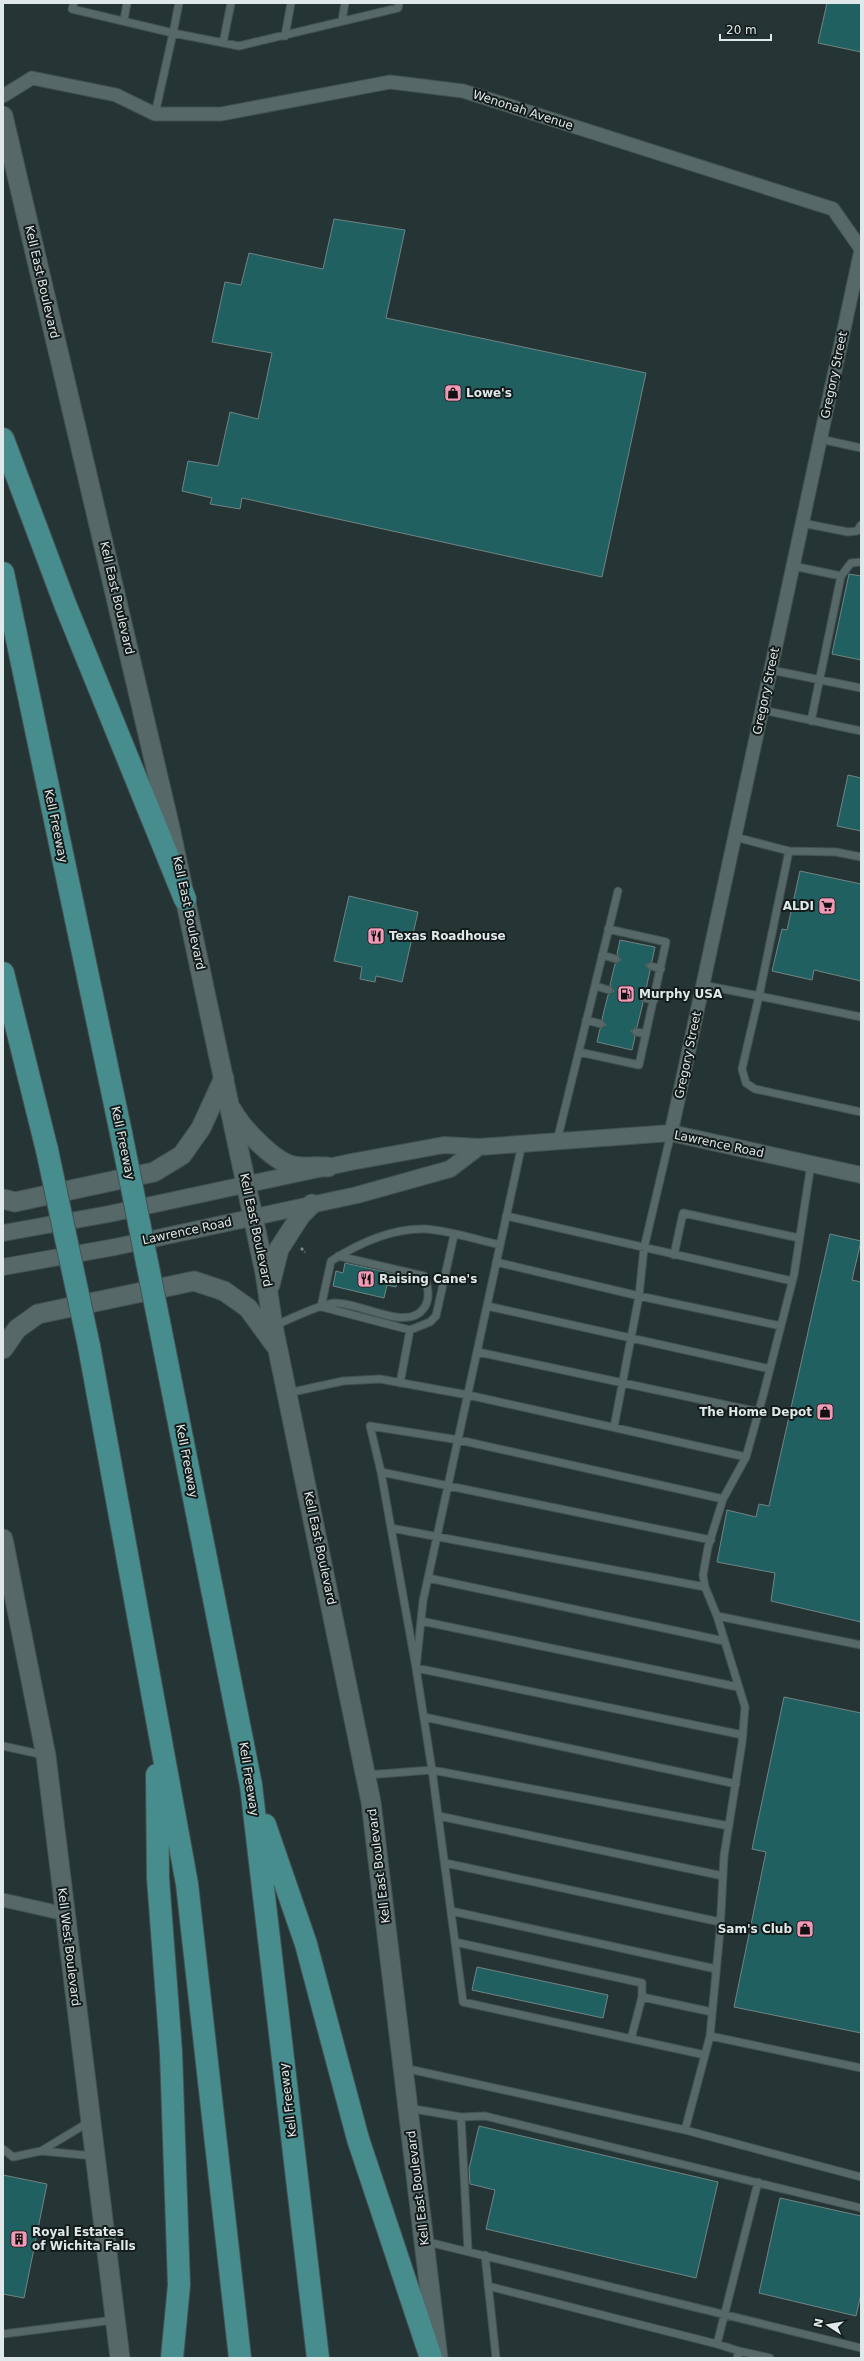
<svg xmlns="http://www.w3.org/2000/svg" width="864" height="2361" font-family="'DejaVu Sans',sans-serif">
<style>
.building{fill:#206061;stroke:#718383}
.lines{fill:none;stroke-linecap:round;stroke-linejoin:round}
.service-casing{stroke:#445151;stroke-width:9}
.minor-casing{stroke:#445151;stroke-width:15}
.tertiary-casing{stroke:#445151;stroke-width:18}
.secondary-casing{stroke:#445151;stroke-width:21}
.motorway-casing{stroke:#445151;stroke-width:24}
.path{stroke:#7e8b8b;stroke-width:2.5;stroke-dasharray:3 2;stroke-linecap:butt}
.service{stroke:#566868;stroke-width:7}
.minor{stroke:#566868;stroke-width:13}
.tertiary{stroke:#566868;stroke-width:16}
.secondary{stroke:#566868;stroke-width:19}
.motorway{stroke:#488d8e;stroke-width:22}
.motorway-bridge-casing{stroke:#445151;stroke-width:24;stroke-linecap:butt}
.motorway-bridge{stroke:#488d8e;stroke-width:22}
.labels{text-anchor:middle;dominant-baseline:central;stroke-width:4;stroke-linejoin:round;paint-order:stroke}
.street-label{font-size:12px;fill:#e0e9e9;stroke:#141b1b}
.poi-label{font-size:12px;font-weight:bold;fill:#e0e9e9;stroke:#141b1b;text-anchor:start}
</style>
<rect width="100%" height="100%" fill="#253535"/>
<path class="building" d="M827,3h34v49l-43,-9z
M334,219l71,11 -19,88 260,55 -44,204 -360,-79 -2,11 -30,-5 2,-6 -30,-7 6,-30 30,5 12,-54 28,7 14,-66 -60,-11 13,-60 16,3 8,-32 74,16z
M849,574l12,2v84l-29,-6z
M848,775l13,3v53l-24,-5z
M800,871l61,13v97l-47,-11 -2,10 -40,-9 10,-42 5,1z
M349,896l69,16 -16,70 -26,-6 -1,6 -15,-3 2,-12 -28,-6z
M620,940l35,7 -3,14 -6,4 4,6 -5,22 -6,4 4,6 -6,24 -6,4 4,6 -3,13 -35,-8 3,-13 6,-4 -4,-6 6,-24 6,-4 -4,-6 5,-21 6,-4 -4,-6z
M830,1234l31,7 -9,39 9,2v340l-90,-21 4,-28 -58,-11 10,-52 29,7 3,-13 10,2z
M345,1263l54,12 -3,12 -9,-2 -3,13 -51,-12 3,-15 7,2z
M784,1697l77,16v320l-127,-26 32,-155 -14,-3z
M477,1967l131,28 -5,23 -131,-28z
M479,2126l239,56 -22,96 -210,-49 9,-39 -25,-6 -1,-15z
M3,2175l44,9 -23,114 -21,-4z
M780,2198l81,18v78l-5,22 -97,-23z"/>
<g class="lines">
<defs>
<path id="service" d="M74,3l-2,6 101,24 -18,81
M179,3l-6,30 66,13 159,-38 1,-5
M124,20l3,-17
M342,20l3,-17
M285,36l6,-33
M223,43l8,-40
M820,439l41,9
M802,523l46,9 9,-1 4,-6
M793,566l48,10 -30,145
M841,576l10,-13 10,-1
M771,670l90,18
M762,710l99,21
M735,837l54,14 47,1 25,5
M602,955l14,4
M651,966l10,3
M703,985l56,11 30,-145
M595,986l14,4
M644,998l10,2
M861,1017l-102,-21 -17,73 4,14 9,6 106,23
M586,1020l15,4
M636,1032l10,2
M579,1052l60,13 27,-123 -58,-13
M557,1141l61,-250
M522,1144l-99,457 -7,67 16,102 31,232 242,53
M811,1164l-17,111 -31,121 -17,61 -23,42 -15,48 -5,28 2,12 12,29 144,29
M506,1216l286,65
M674,1255l9,-42 116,25
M496,1262l143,34 142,30
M487,1306l283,63
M321,1307l10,-46c28,-18 60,-33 94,-32 23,1 52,11 75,16
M322,1307l88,23 20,-8 6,-6 18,-81
M274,1326c14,-6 46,-22 60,-23 25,-2 73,30 90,5 7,-10 4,-22 0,-32l-86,-20
M478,1352l281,60
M400,1383l10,-53
M288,1393l55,-12 37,-2 88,16 278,62
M614,1427l25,-131 5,-48 27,-115
M381,1472l330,68
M723,1499l-264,-59 -89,-14 11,46 35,196 327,67
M391,1528l314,59
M428,1578l296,63
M421,1621l317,66
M424,1717l312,67
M3,1746l41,9
M366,1775l66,-5 297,56
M439,1816l284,60
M445,1863l275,59
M451,1911l265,58
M455,1942l187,41v14l-11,42
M642,1997l70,15
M710,2036l10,-105 4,-75 18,-113 3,-36 -28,-91
M404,2068l281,62 176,47
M408,2108l53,9 7,134
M461,2117l24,-1 376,92
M685,2130l25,-94 151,32
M3,2149l10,8 28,-6 48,-29
M41,2151l53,5
M424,2241l437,107
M485,2255l11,103
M488,2286l229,58 22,7 -2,7
M3,2334l111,-14
M717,2344l41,-162
M739,2351l31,7"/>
<path id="minor" d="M3,96l29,-18 84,17 39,19h66l169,-32 73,9 370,118 28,40
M671,1133l190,-883
M3,1900l62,14"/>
<path id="tertiary" d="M3,1233l106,-19 242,-52 93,-17 35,2 192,-14 190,42
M3,1267l112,-20 242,-52 93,-26 29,-22"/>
<path id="secondary" d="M3,116l167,712 95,445 8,53 98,476 67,556
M232,1110c10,18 42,52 62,56 11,2 24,0 34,1
M3,1199l12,3 139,-30 28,-17 19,-27 23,-50
M270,1285l9,-36 22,-34 11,-11
M3,1349l14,-20 21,-15 156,-33 30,10 24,17 27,37
M3,1539l43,217 74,602"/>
<path id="motorway" d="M3,439l62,165 120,295
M3,573l118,560
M3,973l44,177
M160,1327l91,458 67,573
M89,1346l98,538 53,474
M157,1775l1,103 13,174 8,233 -7,73
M265,1825l41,119 52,195 73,219"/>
</defs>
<use href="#service" class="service-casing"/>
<use href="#minor" class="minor-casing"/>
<use href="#tertiary" class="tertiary-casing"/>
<use href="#secondary" class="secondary-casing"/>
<use href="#motorway" class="motorway-casing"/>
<path class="path" d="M301,1248l4,4"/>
<use href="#service" class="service"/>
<use href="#minor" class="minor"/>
<use href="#tertiary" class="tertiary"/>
<use href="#secondary" class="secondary"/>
<use href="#motorway" class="motorway"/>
<defs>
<path id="motorway-bridge" d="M121,1133l39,194
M47,1150l42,196"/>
</defs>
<use href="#motorway-bridge" class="motorway-bridge-casing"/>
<use href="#motorway-bridge" class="motorway-bridge"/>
</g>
<defs>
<symbol id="shop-square" viewBox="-11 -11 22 22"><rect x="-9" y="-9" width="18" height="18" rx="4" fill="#f09ab6" stroke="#141b1b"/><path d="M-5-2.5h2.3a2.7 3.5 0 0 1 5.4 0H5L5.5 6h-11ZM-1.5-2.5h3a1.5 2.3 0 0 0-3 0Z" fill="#111"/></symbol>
<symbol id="supermarket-square" viewBox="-11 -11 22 22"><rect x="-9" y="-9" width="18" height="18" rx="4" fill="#f09ab6" stroke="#141b1b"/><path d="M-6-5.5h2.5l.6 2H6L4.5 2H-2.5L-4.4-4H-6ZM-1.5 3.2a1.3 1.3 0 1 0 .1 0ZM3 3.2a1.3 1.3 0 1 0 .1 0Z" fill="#111"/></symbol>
<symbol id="restaurant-square" viewBox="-11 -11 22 22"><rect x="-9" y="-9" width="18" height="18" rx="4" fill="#f09ab6" stroke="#141b1b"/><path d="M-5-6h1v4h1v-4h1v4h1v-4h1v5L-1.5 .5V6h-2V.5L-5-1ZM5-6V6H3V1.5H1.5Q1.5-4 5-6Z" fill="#111"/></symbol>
<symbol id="fuel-square" viewBox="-11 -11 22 22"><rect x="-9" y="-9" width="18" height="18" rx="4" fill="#f09ab6" stroke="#141b1b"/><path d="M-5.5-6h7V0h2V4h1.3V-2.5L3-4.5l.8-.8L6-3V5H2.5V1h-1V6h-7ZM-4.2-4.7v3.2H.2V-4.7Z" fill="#111"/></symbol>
<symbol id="building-square" viewBox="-11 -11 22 22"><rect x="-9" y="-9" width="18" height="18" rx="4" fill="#f09ab6" stroke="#141b1b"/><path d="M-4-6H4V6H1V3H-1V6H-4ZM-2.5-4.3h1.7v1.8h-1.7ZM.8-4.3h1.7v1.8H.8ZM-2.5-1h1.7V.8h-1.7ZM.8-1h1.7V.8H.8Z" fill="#111"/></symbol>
</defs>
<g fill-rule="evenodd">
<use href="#shop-square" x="443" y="383" width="20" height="20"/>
<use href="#supermarket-square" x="817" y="896" width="20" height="20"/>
<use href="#restaurant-square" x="366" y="926" width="20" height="20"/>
<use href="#fuel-square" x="616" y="984" width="20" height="20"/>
<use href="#restaurant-square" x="356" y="1269" width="20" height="20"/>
<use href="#shop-square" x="815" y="1402" width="20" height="20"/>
<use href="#shop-square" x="795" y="1919" width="20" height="20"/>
<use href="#building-square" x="9" y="2229" width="20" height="20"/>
</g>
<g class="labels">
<g class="street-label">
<text transform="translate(523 110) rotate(18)">Wenonah Avenue</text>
<text transform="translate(42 282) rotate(77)">Kell East Boulevard</text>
<text transform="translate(834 375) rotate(-78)">Gregory Street</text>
<text transform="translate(117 598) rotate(77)">Kell East Boulevard</text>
<text transform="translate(766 691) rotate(-78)">Gregory Street</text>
<text transform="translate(56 826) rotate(78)">Kell Freeway</text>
<text transform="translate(189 913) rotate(78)">Kell East Boulevard</text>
<text transform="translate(688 1055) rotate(-78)">Gregory Street</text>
<text transform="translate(123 1143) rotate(78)">Kell Freeway</text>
<text transform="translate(719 1144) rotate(12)">Lawrence Road</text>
<text transform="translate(256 1230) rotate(78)">Kell East Boulevard</text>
<text transform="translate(187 1231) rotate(-12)">Lawrence Road</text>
<text transform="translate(187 1461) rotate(79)">Kell Freeway</text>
<text transform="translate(320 1548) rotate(78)">Kell East Boulevard</text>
<text transform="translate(249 1779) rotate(81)">Kell Freeway</text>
<text transform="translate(379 1866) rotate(-97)">Kell East Boulevard</text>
<text transform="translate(69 1947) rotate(83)">Kell West Boulevard</text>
<text transform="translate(288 2100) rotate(-97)">Kell Freeway</text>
<text transform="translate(418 2188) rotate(-97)">Kell East Boulevard</text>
</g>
<g class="poi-label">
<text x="466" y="393">Lowe's</text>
<text x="814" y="906" text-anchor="end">ALDI</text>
<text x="389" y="936">Texas Roadhouse</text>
<text x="639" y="994">Murphy USA</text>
<text x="379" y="1279">Raising Cane's</text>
<text x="812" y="1412" text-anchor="end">The Home Depot</text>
<text x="792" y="1929" text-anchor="end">Sam's Club</text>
<text x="32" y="2232">Royal Estates<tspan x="32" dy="14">of Wichita Falls</tspan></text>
</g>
</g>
<rect width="864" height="2361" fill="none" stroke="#e0e9e9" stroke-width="8"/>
<g transform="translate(828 2325) rotate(282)" stroke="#141b1b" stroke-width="3" paint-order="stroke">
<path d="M0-3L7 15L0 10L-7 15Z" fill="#e0e9e9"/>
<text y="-6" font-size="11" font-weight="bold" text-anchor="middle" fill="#e0e9e9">N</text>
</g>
<path d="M720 34v6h51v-6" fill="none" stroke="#e0e9e9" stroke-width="2"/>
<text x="726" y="34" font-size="12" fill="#e0e9e9" stroke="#141b1b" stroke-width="3" paint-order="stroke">20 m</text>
</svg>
